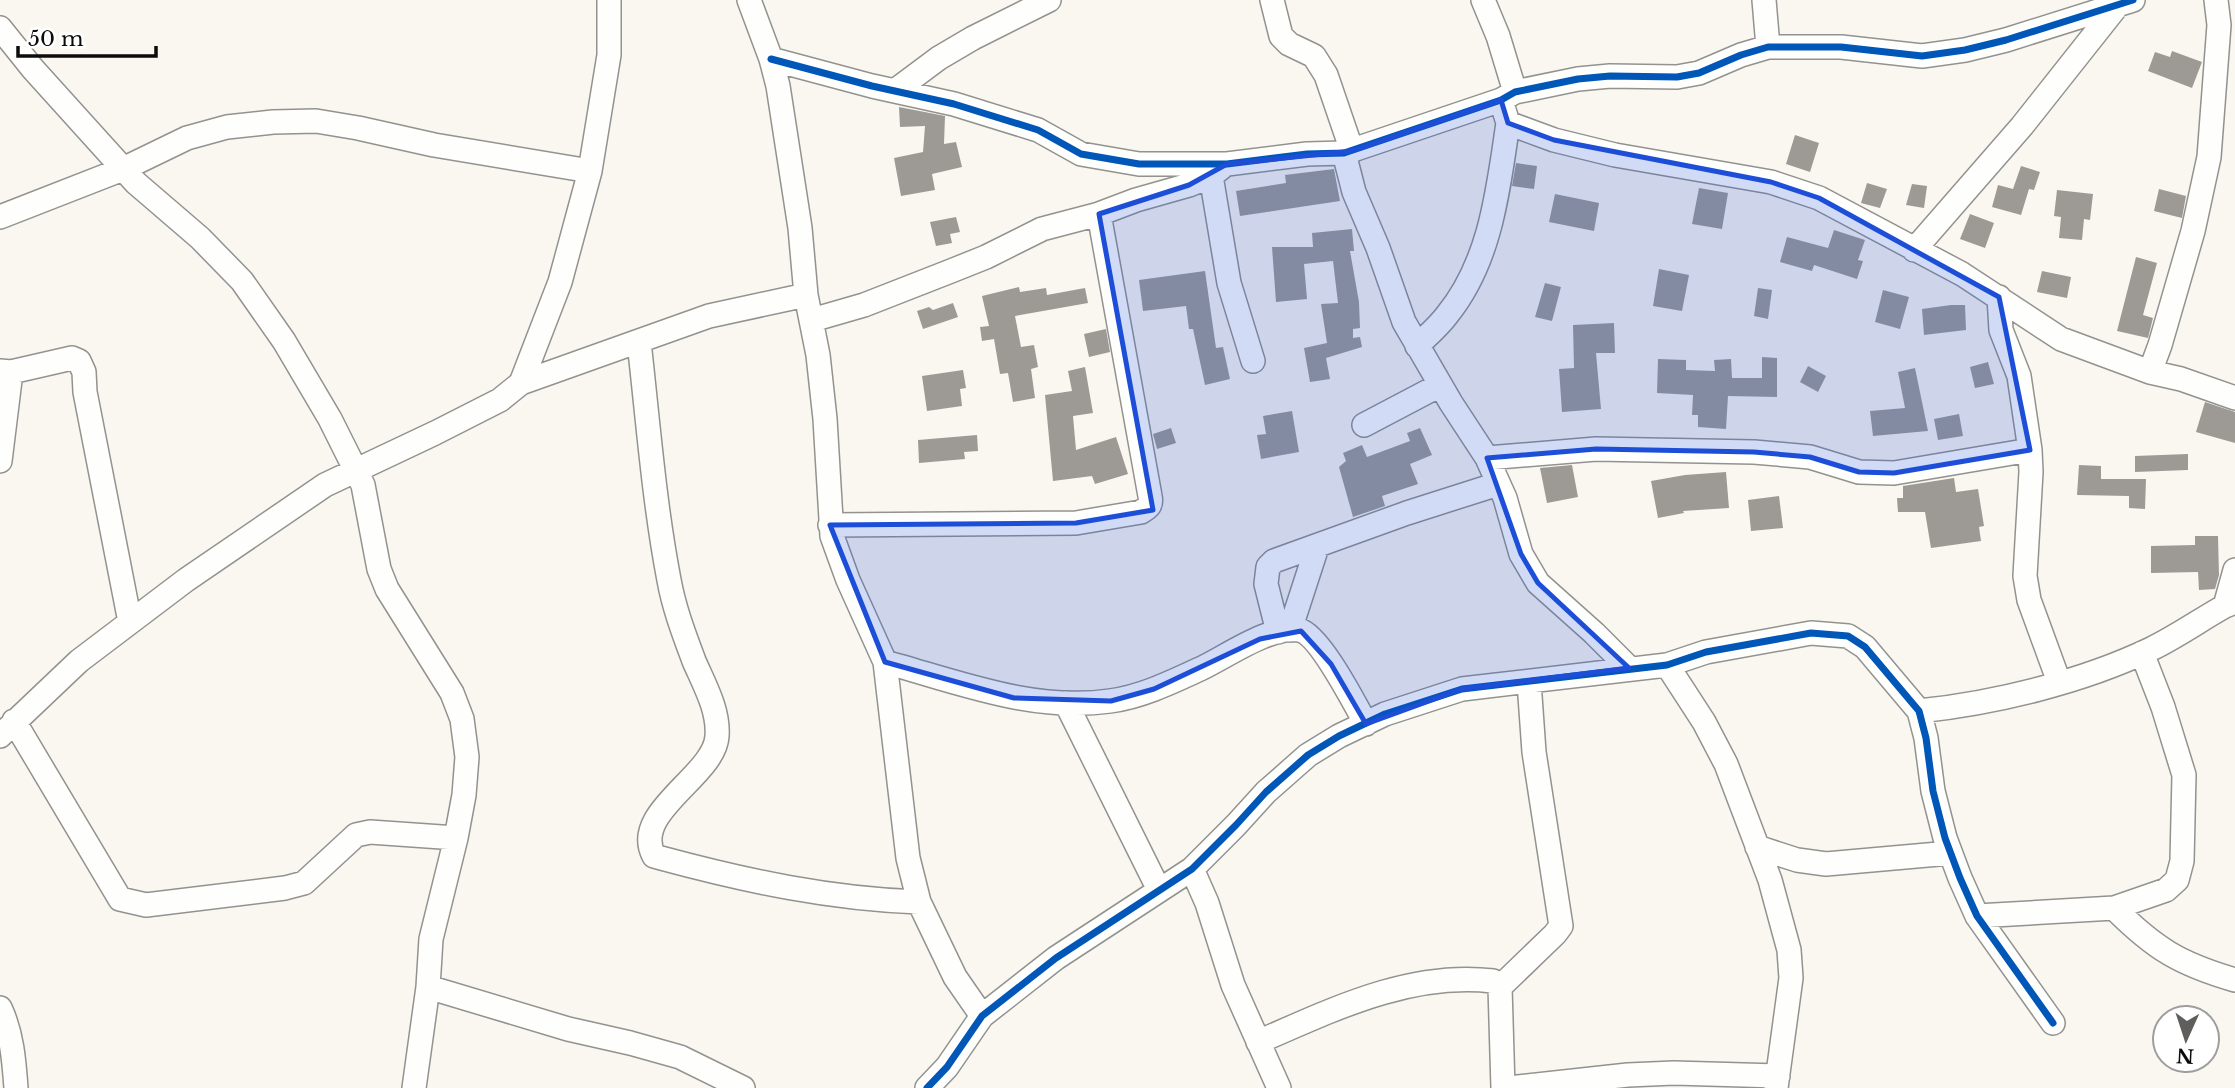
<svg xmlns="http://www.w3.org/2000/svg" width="2235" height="1088" font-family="'Libre Baskerville',serif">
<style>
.building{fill:#9d9a96}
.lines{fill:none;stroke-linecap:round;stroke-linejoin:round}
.minor-casing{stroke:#93928f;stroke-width:26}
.minor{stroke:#fefefd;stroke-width:23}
.cycleway-casing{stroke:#fff;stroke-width:11}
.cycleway{stroke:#0057b8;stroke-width:7}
.marked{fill:#1d4ed8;fill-opacity:0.2;stroke:#1d4ed8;stroke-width:5;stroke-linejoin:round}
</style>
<rect width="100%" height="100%" fill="#faf7f0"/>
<path class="building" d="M2172,51l30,11 -10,26 -44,-17 7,-19 15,5z
M899,107l46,9 -1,28 12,-2 6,25 -30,7 3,16 -34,6 -7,-38 29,-6 2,-26 -25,1z
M1795,135l24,8 -9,29 -24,-8z
M1516,163l21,3 -3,23 -22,-3z
M2021,166l19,6 -6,18 -5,-1 -8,26 -29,-8 6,-22 15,4z
M1334,169l6,32 -100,15 -4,-25 50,-8 -1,-8z
M1867,183l20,6 -7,19 -19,-5z
M1912,184l15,2 -3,22 -18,-3z
M1699,188l29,5 -6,36 -30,-5z
M2159,189l27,7 -4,22 -28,-7z
M2057,190l36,4 -3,26 -6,-1 -2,21 -23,-2 2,-21 -7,-1z
M1555,194l44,9 -5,28 -45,-9z
M1970,214l24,9 -9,25 -25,-9z
M956,217l4,15 -10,2 2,9 -16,3 -6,-24z
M1352,229l2,22h-4l9,51 1,26 -7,1v9l7,-1 2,10 -36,11 4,21 -20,3 -6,-34 23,-5 -6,-39 17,-1 -5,-42 -29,3 3,35 -31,3 -4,-55h41l-1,-14z
M1834,230l31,10 -7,20 5,1 -6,18 -43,-14 -2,6 -32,-9 7,-25 41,11z
M2136,257l21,6 -14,52 10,3 -5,20 -31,-7z
M1659,269l30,6 -7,36 -29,-5z
M1205,271l11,77 7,-1 7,32 -25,6 -12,-56h-4l-3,-23 -43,5 -4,-31z
M2042,271l29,6 -4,21 -30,-6z
M1545,283l16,4 -9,34 -17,-4z
M1019,287l1,5 26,-4 1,7 38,-7 3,15 -73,13 6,31 13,-2 4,22 -7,2 4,29 -22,4 -5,-29 -8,1 -6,-35 -12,2 -2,-14 9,-1 -7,-30z
M1758,288l14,2 -4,29 -14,-3z
M1883,290l26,7 -9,32 -25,-7z
M953,303l5,14 -35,12 -6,-18 12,-4 4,3z
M1951,305h14l1,25 -42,5 -2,-26z
M1614,323l1,30h-19l5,56 -39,3 -3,-43 15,-1 -1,-43z
M1106,329l4,23 -21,5 -5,-23z
M1762,357l15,1v39l-49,-1 -2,33 -28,-2v-12h-6l1,-20 -36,-2 1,-34 28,1v10l29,1 -1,-11 17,-1 1,19h30z
M1988,362l6,22 -19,4 -5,-21z
M1808,366l18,10 -8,16 -18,-10z
M1085,367l8,46 -20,3 3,34 40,-13 12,37 -33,10 -3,-8 -39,5 -8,-86 27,-4 -4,-20z
M1915,368l13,63 -55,5 -3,-25 35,-3 -7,-36z
M963,370l3,18 -6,1 2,17 -35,5 -5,-35z
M2205,402l30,10v31l-39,-11z
M1292,411l7,41 -38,7 -4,-24 9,-1 -3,-18z
M1959,414l4,22 -25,4 -4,-21z
M1171,428l5,15 -19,6 -4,-15z
M1420,428l12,27 -22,9 8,20 -36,12 3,10 -32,11 -14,-50 7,-6 -3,-8 19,-8 5,12 43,-16 -3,-8z
M977,435l1,16 -14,1 1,7 -46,4 -1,-23z
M2188,454v16l-53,2v-16z
M1572,465l6,32 -31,6 -7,-35z
M2079,465l22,1v13h45l-1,30 -16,-1v-12l-52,-1z
M1726,472l3,36 -46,3 1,2 -26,5 -7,-37 34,-6z
M1954,478l2,14 22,-3 6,37 -5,1 2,14 -50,7 -6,-36h-27l-1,-14h6v-12z
M1779,496l4,32 -32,3 -3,-31z
M2195,536h23l1,39 -4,14 -16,1 -1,-18 -47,1v-27l44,-1z"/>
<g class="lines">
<defs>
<path id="minor" d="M749,0l22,59 7,27 22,142 6,67 12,60 7,64 7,117 16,44 37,82 23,196 11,44 36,75 27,39
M1272,0l9,36 8,8 25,12 12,19 26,76
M1483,0l15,36 17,56
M1764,0l4,47
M0,28l33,41 103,114 64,55 42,43 42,60 46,78 33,66 16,84 8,20 65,104 10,26 5,38 -3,38 -8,43 -25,101 -3,48 -14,101
M771,59l101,27 82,18 84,26 43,24 58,10h88l80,-10 37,-1 157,-53 14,-8 63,-13 32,-3 67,1 22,-4 42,-18 27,-8h73l81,9 43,-6 41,-10 127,-40
M896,90l43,-32 34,-20 76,-38
M1508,123l46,17 61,15 156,27 48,16 143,76 99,65 89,33 31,7 54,19
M1344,153l10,39 24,56 26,74 47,81 36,55 18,40 16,56 17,29 56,50 35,35
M1211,176l18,107 24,78
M0,217l123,-48 64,-31 40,-11 46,-5 43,-1 42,7 76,17 156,26
M1914,250l108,-124 95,-120
M1999,297l2,33 18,46 11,74 1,22 -6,104 4,24 30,82
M812,320l52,-15 87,-34 35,-14 56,-28 57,-15 37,-14 53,-15 22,-9 15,-12
M639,342c9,79 15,160 30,238 5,28 15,54 25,81 10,23 25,49 23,75 -2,40 -87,76 -63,120l7,2c85,23 170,41 258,44
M1417,346c10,-10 22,-20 30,-31 44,-54 51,-125 61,-192l-4,-13
M0,371l11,1 61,-14 7,3 5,11 1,20 45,230
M2150,372l10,-27 33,-114 16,-74 10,-132 -3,-25
M521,383l188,-67 97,-21
M1364,425l76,-40
M1487,458l109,-9 158,3 56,5 49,15 35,1 136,-23
M0,461l11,-89
M830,525l246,-2 65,-11c8,-5 11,-7 9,-16l-51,-282
M2225,606l10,-36
M1290,630l27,-83
M1278,632l-12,-48 2,-17 6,-6 133,-48 91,-29
M885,662c73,20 148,50 225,39 31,-4 62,-19 90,-32 26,-12 70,-44 99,-39 20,4 56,74 67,94
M1667,665l37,57 22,42 44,116 19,70 2,28 -15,110
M1066,703l93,187
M1919,711c76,-8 163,-29 232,-62 25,-12 49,-29 74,-43l10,-4
M14,721l106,178 26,6 139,-17 19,-5 52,-48 14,-3 86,6
M0,736l79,-75 107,-81 139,-95 110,-52 65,-33 21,-17 39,-101 30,-111 19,-116v-55
M1757,847l40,13 29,4 124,-11
M1192,869l15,34 26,82 46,103
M2114,908c41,41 66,56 121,72
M1977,916l137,-8 52,-18 11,-10 5,-19 2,-86 -21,-68 -21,-54
M428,987l140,42 62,14 50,14 63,31
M1500,987l55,-53 6,-8 -27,-174 -5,-70
M0,1008c12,25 14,53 16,80
M1258,1042c74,-32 152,-71 235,-61l7,6 3,101
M927,1088l20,-21 35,-51 74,-58 136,-89 44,-44 30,-33 42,-37 31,-19 46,-22 77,-25 205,-24 39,-13 105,-19 37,3 17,11 54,64 7,27 7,53 12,47 15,40 17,38 76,107
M1509,1088l119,-13 46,-2 104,3"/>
</defs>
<use href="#minor" class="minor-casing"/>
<use href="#minor" class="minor"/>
<defs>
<path id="cycleway" d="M771,59l101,27 82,18 84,26 43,24 58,10h88l80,-10 37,-1 157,-53 14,-8 63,-13 32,-3 67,1 22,-4 42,-18 27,-8h73l81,9 43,-6 41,-10 127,-40
M927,1088l20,-21 35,-51 74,-58 136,-89 44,-44 30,-33 42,-37 31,-19 46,-22 77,-25 205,-24 39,-13 105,-19 37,3 17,11 54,64 7,27 7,53 12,47 15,40 17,38 76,107"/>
</defs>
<use href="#cycleway" class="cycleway-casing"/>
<use href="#cycleway" class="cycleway"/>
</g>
<path class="marked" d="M1501,100l7,23 46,17 217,42 48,16 180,99 31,153 -136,23 -35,-1 -49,-15 -56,-5 -158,-3 -109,9 34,96 17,29 91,85 -167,21 -96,35 -35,-60 -30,-33 -41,8 -106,50 -43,12 -97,-3 -129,-36 -55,-137 246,-2 77,-13 -54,-296 90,-29 38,-21 125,-13z"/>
<g transform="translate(2186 1039) rotate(183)"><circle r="33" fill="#ffffff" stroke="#9e9e9e" stroke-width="2"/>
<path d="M0-5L12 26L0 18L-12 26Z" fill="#5f5e5c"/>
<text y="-10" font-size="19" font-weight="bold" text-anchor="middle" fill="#0c0c0c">N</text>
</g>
<path d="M18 46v10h138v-10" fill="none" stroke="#0c0c0c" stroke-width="3.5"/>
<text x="28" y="46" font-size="21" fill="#0c0c0c" stroke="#ffffff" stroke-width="5" paint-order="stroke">50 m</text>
</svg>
